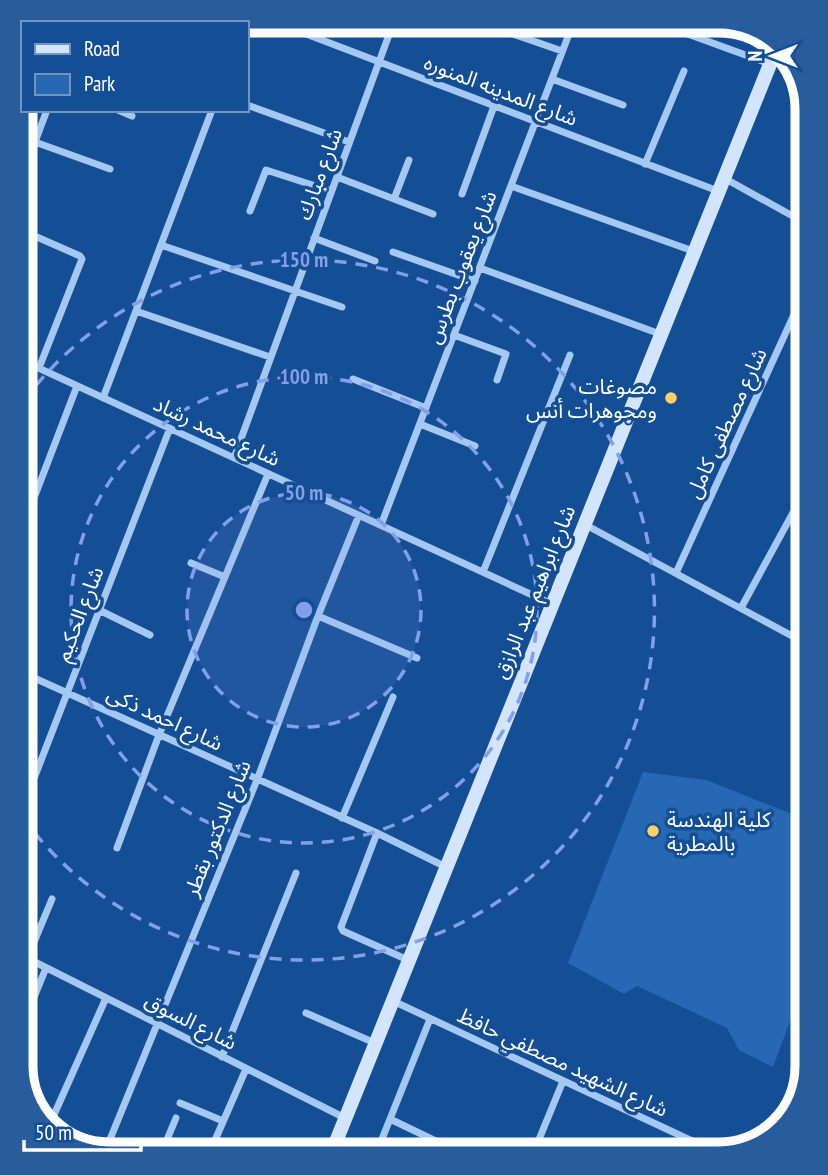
<svg xmlns="http://www.w3.org/2000/svg" width="828" height="1175" font-family="'PT Sans Narrow','Noto Sans Arabic',sans-serif">
<style>
.green{fill:#2668b3}
.lines{fill:none;stroke-linecap:round;stroke-linejoin:round}
.street{stroke:#a4c8f2;stroke-width:7}
.secondary{stroke:#d3e5fc;stroke-width:14}
.ring{fill:none;stroke:#839eea;stroke-width:3.5;stroke-dasharray:12 9}
.poi-dot{fill:#ffd065;stroke:#144e95;stroke-width:2.5}
.labels{text-anchor:middle;dominant-baseline:central;stroke-width:7;stroke-linejoin:round;paint-order:stroke}
.street-label{font-size:21px;fill:#fff;stroke:#144e95}
.poi-label{font-size:21px;fill:#fff;stroke:#144e95;text-anchor:end}
.rim{fill:none;stroke:#fff;stroke-width:9}
.centre{fill:#839eea;stroke:#144e95;stroke-width:3.5}
.ring-label{font-size:21px;text-anchor:middle;font-weight:bold;fill:#839eea;stroke:#144e95;stroke-width:7;stroke-linejoin:round;paint-order:stroke}
</style>
<rect width="100%" height="100%" fill="#144e95"/>
<path class="green" d="M643,772l63,8 101,40v156l-34,91 -34,-17 -12,-22 -90,-42 -13,8 -56,-31z"/>
<g class="lines">
<path class="street" d="M272,21l446,170
M434,21l23,10
M652,21l118,43
M246,23l1,-2
M487,25l75,26
M552,79l71,26
M247,105l102,37
M118,110l14,6
M21,137l89,32
M645,164l39,-93
M337,177l96,37
M724,178l83,46
M21,179l26,-69
M511,186l182,65
M462,194l32,-88
M394,199l15,-39
M250,211l16,-41 65,21
M21,230l59,26 2,3 -43,109
M314,238l61,23
M161,245l181,62
M393,252l82,29
M480,268l180,66
M136,311l134,46
M454,335l52,19 -9,26
M21,360l531,244
M353,379l73,29
M103,398l109,-288
M420,424l55,22
M234,458l160,-437
M584,524l223,120
M381,525l193,-504
M21,532l56,-146
M191,563l34,14
M483,572l87,-217
M676,573l131,-287
M741,608l66,-121
M99,610l51,25
M318,616l99,42
M21,672l356,161 69,34
M21,812l149,-384
M342,818l51,-121
M377,833l-36,94 2,4 65,29
M117,848l42,-113 109,-261
M21,955l324,163
M27,959l25,-60
M393,1001l327,153
M306,1013l69,30
M21,1029l25,-61
M222,1057l74,-184
M180,1103l43,18
M390,1119l52,25
M49,1126l57,-128
M451,1142l25,12
M104,1154l153,-374 61,-164 41,-101
M161,1154l15,-36
M209,1154l37,-85
M376,1154l54,-135
M533,1154l30,-73"/>
<path class="secondary" d="M331,1154l446,-1107"/>
</g>
<circle cx="304" cy="610" r="117" fill="#839eea" fill-opacity=".12"/>
<g class="ring">
<circle cx="304" cy="610" r="117"/>
<circle cx="304" cy="610" r="233"/>
<path d="M23 402A350 350 0 1 1 23 818"/>
</g>
<g class="poi-dot">
<circle cx="671" cy="398" r="7"/>
<circle cx="653" cy="831" r="7"/>
</g>
<g class="labels">
<g class="street-label">
<text transform="translate(501 90) rotate(21)">شارع المدينه المنوره</text>
<text transform="translate(319 174) rotate(-70)">شارع مبارك</text>
<text transform="translate(461 267) rotate(-69)">شارع يعقوب بطرس</text>
<text transform="translate(726 423) rotate(-65)">شارع مصطفى كامل</text>
<text transform="translate(217 431) rotate(25)">شارع محمد رشاد</text>
<text transform="translate(534 592) rotate(-68)">شارع ابراهيم عبد الرازق</text>
<text transform="translate(79 614) rotate(-69)">شارع الحكيم</text>
<text transform="translate(165 718) rotate(25)">شارع احمد ذكى</text>
<text transform="translate(217 828) rotate(-68)">شارع الدكتور بقطر</text>
<text transform="translate(191 1021) rotate(27)">شارع السوق</text>
<text transform="translate(563 1062) rotate(25)">شارع الشهيد مصطفي حافظ</text>
</g>
<g class="poi-label">
<text x="657" y="386">مصوغات<tspan x="657" dy="24">ومجوهرات أنس</tspan></text>
<text x="667" y="819" text-anchor="start">كلية الهندسة<tspan x="667" dy="24">بالمطرية</tspan></text>
</g>
</g>
<path d="M0 0H828V1175H0ZM109 33H719A76 76 0 0 1 795 109V1066A76 76 0 0 1 719 1142H109A76 76 0 0 1 33 1066V109A76 76 0 0 1 109 33Z" fill="#275c9d" fill-rule="evenodd"/>
<path class="rim" d="M109 33H719A76 76 0 0 1 795 109V1066A76 76 0 0 1 719 1142H109A76 76 0 0 1 33 1066V109A76 76 0 0 1 109 33Z"/>
<circle cx="304" cy="610" r="10" class="centre"/>
<g class="ring-label">
<text x="304" y="267">150 m</text>
<text x="304" y="384">100 m</text>
<text x="304" y="500">50 m</text>
</g>
<rect x="21" y="21" width="228" height="91" fill="#144e95" stroke="#7295bf" stroke-width="2"/>
<rect x="35" y="44" width="35" height="10" fill="#d3e5fc" stroke="#7295bf" stroke-width="2"/>
<text x="84" y="56" font-size="21" fill="#ffffff">Road</text>
<rect x="35" y="74" width="35" height="21" fill="#2668b3" stroke="#7295bf" stroke-width="2"/>
<text x="84" y="91" font-size="21" fill="#ffffff">Park</text>
<g transform="translate(772 56) rotate(270)" stroke="#144e95" stroke-width="5" paint-order="stroke">
<path d="M0-5L12 26L0 18L-12 26Z" fill="#ffffff"/>
<text y="-10" font-size="19" font-weight="bold" text-anchor="middle" fill="#ffffff">N</text>
</g>
<path d="M24 1140v10h117v-10" fill="none" stroke="#ffffff" stroke-width="3.5"/>
<text x="35" y="1140" font-size="21" fill="#ffffff" stroke="#144e95" stroke-width="5" paint-order="stroke">50 m</text>
</svg>
